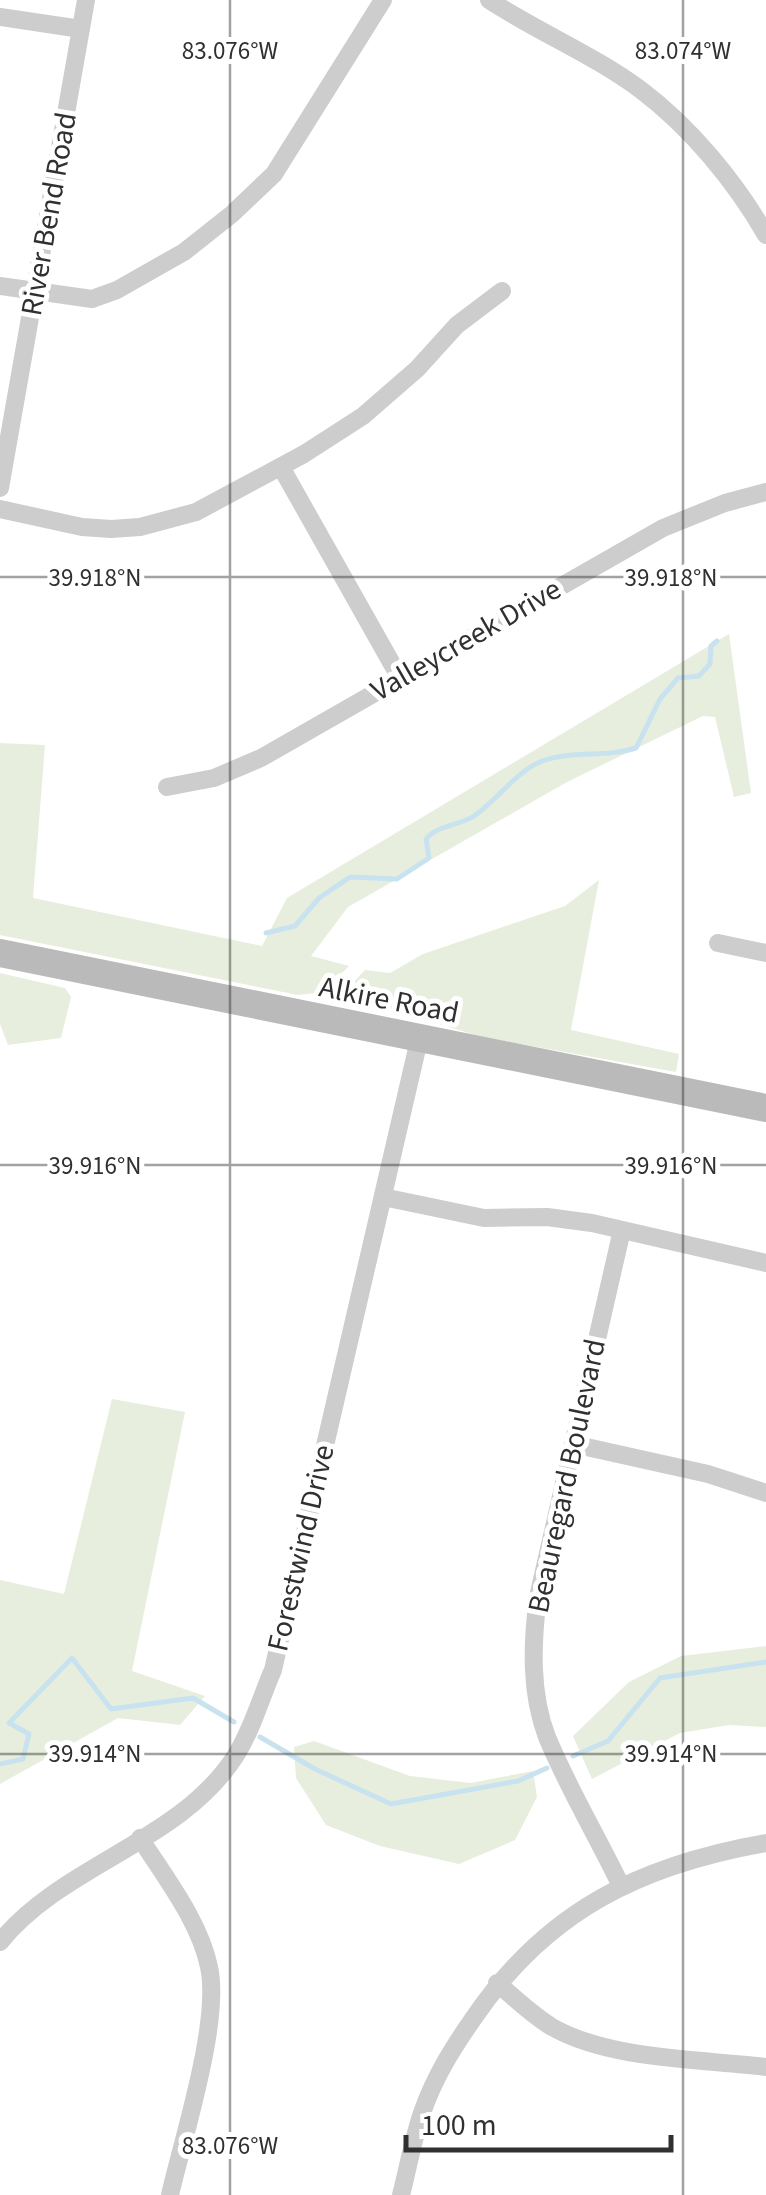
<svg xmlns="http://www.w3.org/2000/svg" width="766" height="2195" font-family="'Source Sans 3',sans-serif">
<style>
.green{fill:#e7eedd}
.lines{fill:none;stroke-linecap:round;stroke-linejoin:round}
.stream{stroke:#c8e3ef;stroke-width:5}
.minor{stroke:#cdcdcd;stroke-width:18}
.secondary{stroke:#bababa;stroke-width:28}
.ticks{fill:none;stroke:#303030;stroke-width:2.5;stroke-opacity:0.45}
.labels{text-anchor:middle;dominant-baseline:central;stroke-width:10;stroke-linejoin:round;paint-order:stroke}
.street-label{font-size:30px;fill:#303030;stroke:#fff}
.ticks-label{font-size:25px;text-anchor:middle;fill:#303030;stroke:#fff;stroke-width:10;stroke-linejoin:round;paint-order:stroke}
</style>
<rect width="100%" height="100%" fill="#fff"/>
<path class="green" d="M729,634l22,159 -17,4 -19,-80 -12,-1 -136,66 -219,125 -37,49 38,10 -26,26 -25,3 -298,-60v-192l45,2 -12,153 229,48 25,-48z
M599,880l-28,150 108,24 -3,18 -194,-35 -134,-41 3,-11 14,-15 25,3 33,-19 142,-48z
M0,973l65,15 6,9 -10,41 -53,7 -8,-21z
M112,1399l73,13 -53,259 73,25 -25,29 -62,-7 -118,66v-204l64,14z
M766,1646v81l-37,-2 -49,8 -88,46 -19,-43 56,-54 52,-26z
M314,1741l96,35 61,7 62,-12 4,26 -22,43 -56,24 -79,-18 -54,-21 -30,-47 -2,-31z"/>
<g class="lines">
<path class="stream" d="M266,933l29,-7 24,-28 31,-21 47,2 32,-21 -3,-19c11,-14 33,-13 48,-23 24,-16 41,-44 68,-55 30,-11 63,-3 94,-13l24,-49 18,-21 21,-2 11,-12 1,-18 6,-5
M260,1737l55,32 76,35 127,-23 29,-13
M573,1756l35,-15 52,-63 106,-16
M0,1764l23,-5 6,-25 -20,-11 63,-65 39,51 82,-11 41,24"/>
<path class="minor" d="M489,0c49,32 105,55 152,90 49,37 94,91 125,145
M0,17l81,12
M0,286l92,13 25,-9 67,-38 48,-38 42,-40 109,-174
M281,467l119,211
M0,488l86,-488
M0,509l82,18 29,2 29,-2 56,-15 108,-58 59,-38 54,-47 40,-44 45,-34
M167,787l47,-9 47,-20 402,-230 62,-25 41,-11
M718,943l48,10
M383,1197l101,21 63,-1 45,6 174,40
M573,1444l135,30 58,19
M140,1838c25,39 60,84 69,129 12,54 -26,171 -39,228
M621,1886c-24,-50 -53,-98 -74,-149 -17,-44 -15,-94 -9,-140l84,-367
M0,1942c63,-78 181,-100 236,-187 16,-25 25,-58 37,-85l146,-630
M497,1983c18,15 35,32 55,44 58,33 148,32 214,40
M401,2195c7,-27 12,-56 21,-82 12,-35 30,-64 51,-94 73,-108 167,-154 293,-176"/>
<path class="secondary" d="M0,953l766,155"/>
</g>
<path class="ticks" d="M230,0v2195M683,0v2195M0,577h766M0,1165h766M0,1754h766"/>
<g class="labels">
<g class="street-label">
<text transform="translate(49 214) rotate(-80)">River Bend Road</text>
<text transform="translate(466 640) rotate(-30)">Valleycreek Drive</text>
<text transform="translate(389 1000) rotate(11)">Alkire Road</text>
<text transform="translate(567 1476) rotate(-78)">Beauregard Boulevard</text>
<text transform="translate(301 1548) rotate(-77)">Forestwind Drive</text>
</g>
</g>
<g class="ticks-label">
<text x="230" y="59">83.076°W</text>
<text x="683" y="59">83.074°W</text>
<text x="95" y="586">39.918°N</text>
<text x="671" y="586">39.918°N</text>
<text x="95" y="1174">39.916°N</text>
<text x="671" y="1174">39.916°N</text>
<text x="95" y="1762">39.914°N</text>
<text x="671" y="1762">39.914°N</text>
<text x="230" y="2154">83.076°W</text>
</g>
<path d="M406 2135v15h265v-15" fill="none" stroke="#303030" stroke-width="5"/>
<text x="421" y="2135" font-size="30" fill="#303030" stroke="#ffffff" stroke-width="8" paint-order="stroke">100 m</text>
</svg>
